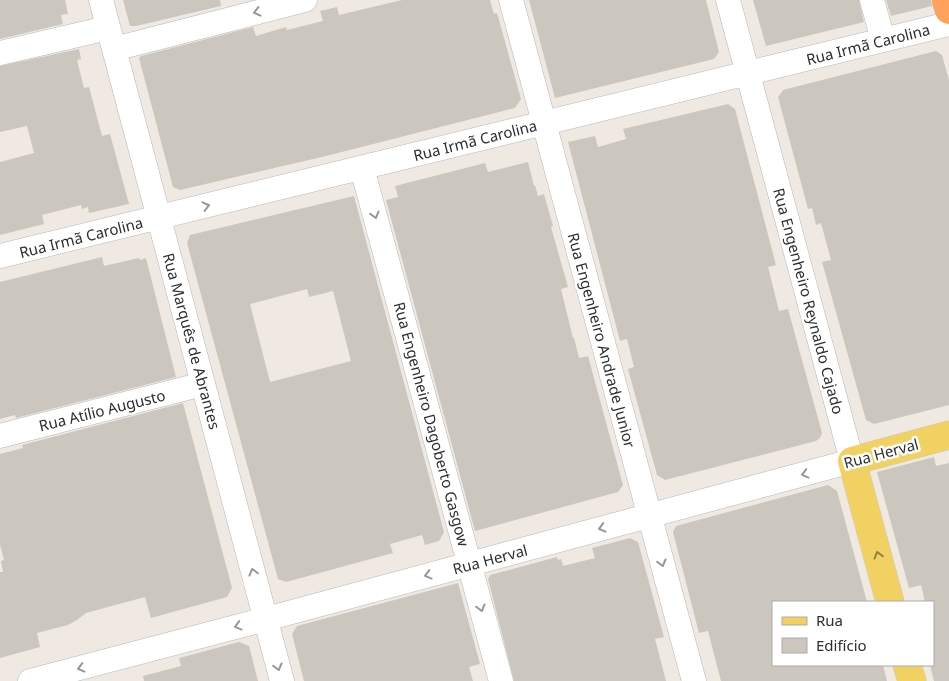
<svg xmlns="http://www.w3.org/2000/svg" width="949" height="681" font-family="'Noto Sans',sans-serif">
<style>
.building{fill:#cbc7bf;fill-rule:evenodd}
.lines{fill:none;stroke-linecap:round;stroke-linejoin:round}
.minor-casing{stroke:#b4b7c1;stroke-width:25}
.major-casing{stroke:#c9c9c9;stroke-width:29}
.highway-casing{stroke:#c9c9c9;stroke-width:29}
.minor{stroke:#fff;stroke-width:24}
.major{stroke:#f2d163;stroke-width:28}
.highway{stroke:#ffa35c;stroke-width:28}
.oneway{stroke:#969696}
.oneway2{stroke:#908048}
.labels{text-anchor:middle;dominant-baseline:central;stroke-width:5;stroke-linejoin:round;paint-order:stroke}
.street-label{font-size:15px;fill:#2e2e2e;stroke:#fff}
</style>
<rect width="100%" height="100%" fill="#efe9e1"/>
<path class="building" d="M0,0h65l3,14 -7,1 2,9 -63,15z
M123,0h97l1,6 -85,20h-6z
M402,0h88l4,14 3,-1 24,86 -6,9 -189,48 -146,34 -7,-3 -34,-129 2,-2 112,-29 3,9 30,-9 1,3 36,-9 -3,-10 17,-4 2,8z
M529,0h177l13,52 -5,7 -159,39z
M753,0h106l5,22 -98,24z
M886,0h45l1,6 -41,10z
M79,49l2,10 -4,1 7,28 5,-1 13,49 8,-2 19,70 -40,9 -1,-6 -6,2 -1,-4 -39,10 2,9 -44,11v-73l34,-9 -7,-27 -27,6v-66z
M936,51l6,4 7,25v325l-75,19 -8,-4 -44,-158 9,-2 -10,-37 -5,2 -4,-17 -4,1 -30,-112 5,-7z
M728,104l7,5 41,156 -8,2 11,44 9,-2 34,124 -2,5 -4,3 -151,39 -8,-5 -29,-106 6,-2 -7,-28 -7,2 -52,-199 27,-6 3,11 28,-8 -3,-10z
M528,162l6,24 1,-1 3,11 6,-2 9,32 -2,1 17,60 -7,2 12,49h1l5,20 9,-2 35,129 -5,7 -143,39 -89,-331 12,-3 -3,-11 90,-23 3,9z
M354,196l90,336 -5,9 -14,4 -3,-10 -32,9 3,9 -107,29 -8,-3 -91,-336 3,-8zM307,289l2,8 24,-6 18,70 -81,21 -20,-78z
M102,257l2,9 35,-8 1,2 6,-2 30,119 -160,41 -1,-3 -15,4v-137z
M183,403l49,185 -5,9 -76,21 -6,-21 -59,16 -9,7 -9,5 -31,8 3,14 -40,11v-86h3l-2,-11 3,-1 -4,-15v-91l23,-6 -1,-3z
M934,457l2,9 13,-3v218h-15l-4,-16h3v-63h-8l-4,-17 -12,3 -32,-116z
M828,485l9,6 30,111h-94v63h110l4,16h-166l-13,-50 -9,2 -26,-101 3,-6z
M630,538l8,4 26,95 -9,2 11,42h-152l-26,-102 2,-4 67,-18 1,3 3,-1 2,7 32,-8 -3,-10z
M458,583l22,81 -11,3 4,14h-169l-12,-47 5,-8z
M239,642l10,4 9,35h-114l-1,-5 38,-10 -2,-8z"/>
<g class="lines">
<defs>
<path id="minor" d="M101,0l181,681
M511,0l183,681
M872,0l11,40
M114,49l191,-49
M0,53l99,-23h10
M362,168l139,513
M0,256l949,-232
M0,436l203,-52
M30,681l236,-62 586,-158 -124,-461"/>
<path id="major" d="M890,602l-38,-141 97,-26
M907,665l5,16"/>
<path id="highway" d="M946,0l3,10"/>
</defs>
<use href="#minor" class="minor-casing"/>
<use href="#major" class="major-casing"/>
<use href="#highway" class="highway-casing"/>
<use href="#minor" class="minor"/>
<use href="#major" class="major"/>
<use href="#highway" class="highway"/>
</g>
<defs><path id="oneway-chevron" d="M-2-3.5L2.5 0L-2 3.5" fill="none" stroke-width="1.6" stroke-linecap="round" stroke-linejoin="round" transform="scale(1.25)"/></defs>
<g class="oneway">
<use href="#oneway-chevron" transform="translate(257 12) rotate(166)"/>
<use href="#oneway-chevron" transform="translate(206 206) rotate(-14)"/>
<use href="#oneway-chevron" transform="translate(375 215) rotate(75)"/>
<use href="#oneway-chevron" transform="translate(805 474) rotate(165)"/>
<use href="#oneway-chevron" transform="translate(602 528) rotate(165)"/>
<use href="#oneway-chevron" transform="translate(662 563) rotate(75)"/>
<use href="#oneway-chevron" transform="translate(253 572) rotate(-105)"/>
<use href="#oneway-chevron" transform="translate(428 575) rotate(165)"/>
<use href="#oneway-chevron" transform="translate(481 608) rotate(75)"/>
<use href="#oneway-chevron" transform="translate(238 626) rotate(165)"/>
<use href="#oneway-chevron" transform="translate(278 667) rotate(75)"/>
<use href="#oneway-chevron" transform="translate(81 668) rotate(165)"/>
</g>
<use class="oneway2" href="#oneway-chevron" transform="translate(878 555) rotate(-105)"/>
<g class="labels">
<g class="street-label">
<text transform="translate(868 44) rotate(-14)">Rua Irmã Carolina</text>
<text transform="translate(475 140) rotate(-14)">Rua Irmã Carolina</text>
<text transform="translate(81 237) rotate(-14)">Rua Irmã Carolina</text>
<text transform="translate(809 301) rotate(75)">Rua Engenheiro Reynaldo Cajado</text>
<text transform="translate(602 340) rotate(75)">Rua Engenheiro Andrade Junior</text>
<text transform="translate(192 341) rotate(75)">Rua Marquês de Abrantes</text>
<text transform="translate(102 410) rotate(-14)">Rua Atílio Augusto</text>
<text transform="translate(432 424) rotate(75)">Rua Engenheiro Dagoberto Gasgow</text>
<text transform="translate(881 453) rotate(-15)">Rua Herval</text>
<text transform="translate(490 559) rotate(-15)">Rua Herval</text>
</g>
</g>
<rect x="772" y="601" width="162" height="65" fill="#ffffff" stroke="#ababab"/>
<rect x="782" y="617" width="25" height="8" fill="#f2d163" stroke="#ababab"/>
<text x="816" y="626" font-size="15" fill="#2e2e2e">Rua</text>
<rect x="782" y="638" width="25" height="15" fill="#cbc7bf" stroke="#ababab"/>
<text x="816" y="651" font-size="15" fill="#2e2e2e">Edifício</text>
</svg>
